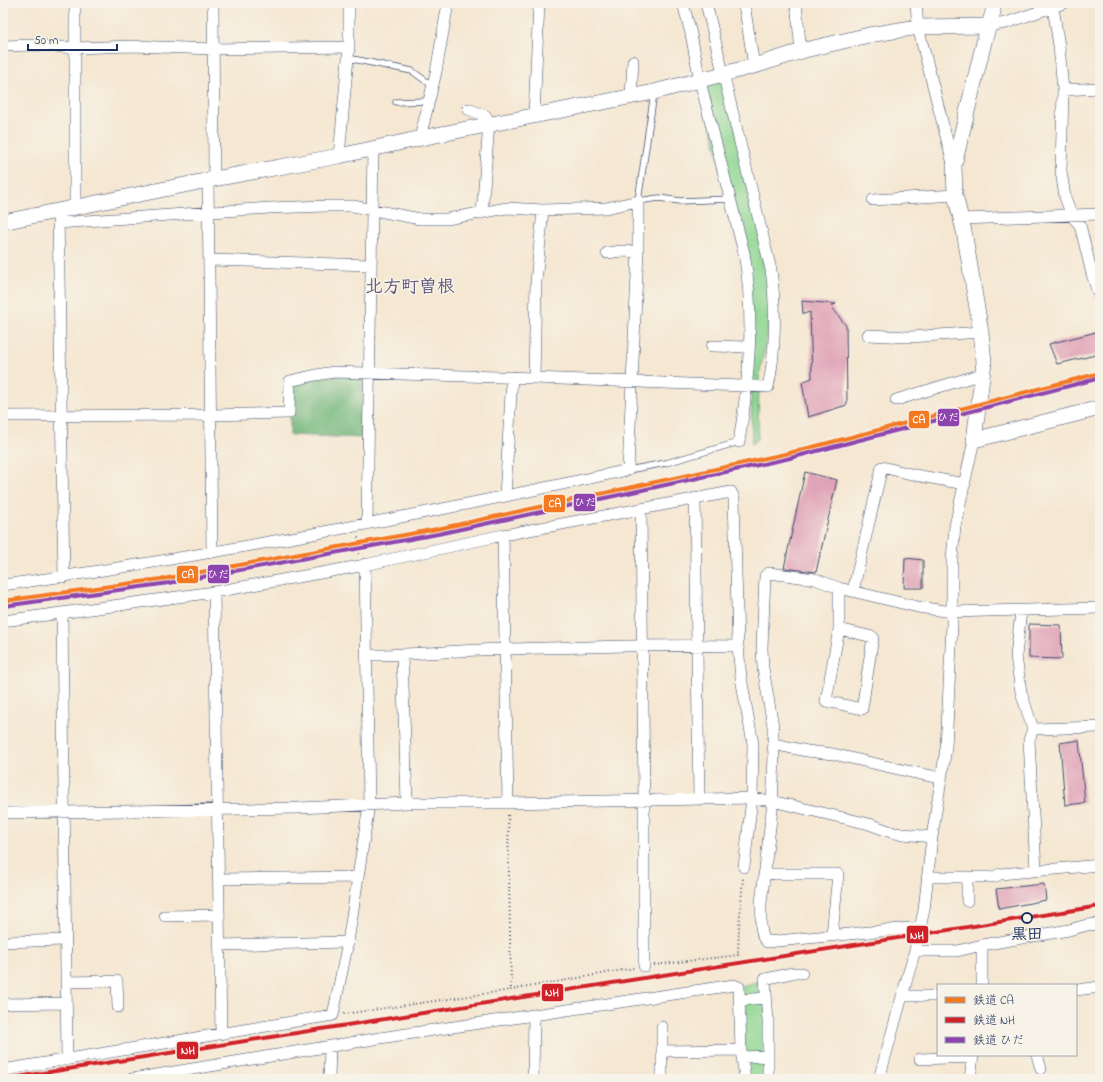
<svg xmlns="http://www.w3.org/2000/svg" width="1103" height="1082" font-family="'Indie Flower','Klee One',sans-serif">
<style>
.green{fill:#8dd590;stroke:#548277}
.forest{fill:#72b67a;stroke:#46726c}
.lines{fill:none;stroke-linecap:round;stroke-linejoin:round}
.stream{stroke:#84bbf4;stroke-width:3.5}
.building{fill:#dfa0b6}
.lane-casing{stroke:#3c4b6f;stroke-width:7}
.street-casing{stroke:#3c4b6f;stroke-width:12}
.secondary-casing{stroke:#3c4b6f;stroke-width:16}
.path{stroke:#3c4b6f;stroke-width:2;stroke-dasharray:1 3;stroke-linecap:butt}
.lane{stroke:#fff;stroke-width:5.5}
.street{stroke:#fff;stroke-width:11}
.secondary{stroke:#fff;stroke-width:15}
.rail-1-casing{stroke:#f7f3e8;stroke-width:7}
.rail-2-casing{stroke:#f7f3e8;stroke-width:7}
.rail-3-casing{stroke:#f7f3e8;stroke-width:7}
.rail-1{stroke:#f47921;stroke-width:4}
.rail-2{stroke:#d12027;stroke-width:4}
.rail-3{stroke:#8e44ad;stroke-width:4}
.stop-dot{fill:#f7f3e8;stroke:#1b2f5e;stroke-width:2}
.labels{text-anchor:middle;dominant-baseline:central;stroke-width:3;stroke-linejoin:round;paint-order:stroke}
.stop-label{font-size:16px;font-weight:bold;fill:#1b2f5e;stroke:#f7f3e8}
.quarter-label{font-size:18px;font-weight:bold;fill:#60577d;stroke:#f7f3e8}
.line-badge{stroke:#f7f3e8;stroke-width:1.5}
.badge-label{font-size:11px;text-anchor:middle;font-weight:bold;fill:#fff}
</style>
<rect width="100%" height="100%" fill="#f7f3e8"/>
<filter id="ink" filterUnits="userSpaceOnUse"><feTurbulence type="fractalNoise" baseFrequency=".025" numOctaves="2"/><feDisplacementMap in="SourceGraphic" scale="8" xChannelSelector="R" yChannelSelector="G"/><feConvolveMatrix kernelMatrix="1 2 1 2 8 2 1 2 1" color-interpolation-filters="sRGB"/></filter>
<filter id="wash" filterUnits="userSpaceOnUse"><feTurbulence type="fractalNoise" baseFrequency=".012" numOctaves="4" result="noise"/><feDisplacementMap in="SourceGraphic" scale="16" xChannelSelector="R" yChannelSelector="G"/><feGaussianBlur stdDeviation="0.9" result="paint"/><feColorMatrix in="noise" values="0 0 0 0 0 0 0 0 0 0 0 0 0 0 0 0 0 1.4 0 .05"/><feComposite in="paint" operator="in"/></filter>
<g filter="url(#wash)">
<rect width="100%" height="100%" fill="#f5e7d1"/>
<path class="green" d="M723,74l52,221 -16,82 -1,62 -6,5 -3,-164 -49,-199z
M765,979l3,100h-23l-6,-92z"/>
<path class="forest" d="M363,372l-2,66 -71,-3v-54z"/>
<g class="lines">
<path class="stream" d="M335,1079l1,-28"/>
</g>
<g id="blocks">
<path class="building" d="M802,301l34,3 -5,2 15,20 1,79 -39,12 -6,-35 10,-4 -2,-66 -7,2z
M1100,331v23l-43,10 -8,-20z
M805,472l32,8 -21,92 -32,-4z
M905,558l18,2v28h-19z
M1029,624l32,1 1,34 -33,-1z
M1079,740l6,63 -20,2 -5,-62z
M1044,884l2,16 -47,9 -3,-20z"/>
</g>
</g>
<g filter="url(#ink)">
<use href="#blocks" fill-opacity="0" stroke="#3c4b6f" stroke-width="1"/>
<g class="lines">
<defs>
<path id="lane" d="M348,58l64,13 21,15
M654,93l-16,108 21,-3 21,3 50,-2
M396,102l33,-1
M628,470l38,-7 73,-21"/>
<path id="street" d="M75,3v205
M213,3l1,176
M683,3l8,31 9,47 44,172c11,62 5,127 -5,189
M742,3l3,7 9,56
M796,3l5,48
M916,3l2,24 35,137
M1053,7l6,39 4,44 -2,81 4,26 7,19 8,9 12,49 8,25
M988,26l18,-3 58,-20
M3,46l32,-1 40,3 57,-2 81,3 136,-2
M1063,90l37,-2
M631,97l2,-36
M468,109l18,7 3,8 -7,89
M534,115l5,-112
M420,138l16,-66 12,-69
M339,156l10,-109v-44
M208,180l4,372
M873,200l82,-5
M58,215l6,362
M961,219l139,-5
M607,253l15,-2 16,1
M209,260l162,5
M868,335l42,2 71,-5
M712,346l37,1
M534,378l2,-96 7,-72
M896,400l86,-26
M3,416l207,-1 79,-2 1,-32 26,-6 18,-3 200,6 234,9c8,-34 8,-82 3,-117l-65,-267
M505,496l7,-119
M695,498l4,302
M641,509l3,291v166
M367,524l6,-376
M503,535l5,268
M3,585c210,-29 418,-70 625,-115l10,-218v-51l-32,7 -63,2 -36,-2 -60,11h-27l-67,-13h-27l-57,2 -211,15
M853,591l29,-124 33,8 50,9
M214,592l7,442
M1021,611l-5,45 5,36 12,37 -4,11 7,130
M62,614l5,446
M3,621l211,-29 146,-26 143,-31 228,-43 3,6 4,148 3,32 12,66 -1,54 -8,69
M839,629l34,8 -11,72 -36,-8 13,-72v-41
M367,655c47,0 93,-5 140,-6 77,-2 154,-5 231,-3
M402,655l5,148
M1033,729l67,-2
M773,744l34,7 26,3 74,17 34,7
M3,813l296,-5 108,-5h101l244,-5 20,3 97,23 25,9 38,4
M764,873l11,1h63l-6,61
M927,877h67l6,-3 100,-9
M967,877v24
M219,879l139,-2
M165,916l54,-1
M921,927l-154,15 -4,-5 -2,-10v-24l11,-93 2,-55 -1,-11v-18l-10,-58 -1,-20 3,-72 4,-3 46,6 24,9 79,19 34,5 148,-4
M3,942l62,-2
M219,945l129,-3
M915,951h42l25,-6 87,-15 18,-5 13,-1
M66,982l51,-1 1,26
M982,985v-40
M1076,990l24,-3
M902,996h36
M740,1000l26,-2
M3,1004l63,-1
M662,1027v24
M1037,1055l4,14
M742,1057l26,-1
M920,1059l53,-2
M3,1070l330,-55 15,-73 21,-137 -4,-241
M132,1079l248,-41 354,-53 5,2 2,63 4,29
M329,1079l1,-32
M533,1079l1,-63
M662,1079v-28l79,-1
M768,1079v-58l-3,-42 27,-6h10
M879,1079l36,-129 9,-40 8,-73 14,-89 6,-123v-66l3,-33 19,-86
M970,1079l3,-24"/>
<path id="secondary" d="M993,3v9l-9,30 -30,123 1,30 9,36 17,101 3,30 -10,78 126,-32
M3,222l211,-43 125,-23 92,-20 223,-44 100,-26 51,-16 64,-15 49,-8 70,-1"/>
</defs>
<use href="#lane" class="lane-casing"/>
<use href="#street" class="street-casing"/>
<use href="#secondary" class="secondary-casing"/>
<path class="path" d="M358,537l1,18
M508,815l3,175
M654,965l84,-10 1,-28 4,-49
M344,1014l167,-24 123,-22"/>
<use href="#lane" class="lane"/>
<use href="#street" class="street"/>
<use href="#secondary" class="secondary"/>
<defs>
<path id="rail-1" d="M3,601l165,-23 269,-49 348,-75 315,-81"/>
<path id="rail-2" d="M5,1079l1095,-173"/>
<path id="rail-3" d="M4,606l165,-23 269,-49 348,-75 314,-81"/>
</defs>
<use href="#rail-1" class="rail-1-casing"/>
<use href="#rail-2" class="rail-2-casing"/>
<use href="#rail-3" class="rail-3-casing"/>
<use href="#rail-1" class="rail-1"/>
<use href="#rail-2" class="rail-2"/>
<use href="#rail-3" class="rail-3"/>
</g>
</g>
<circle class="stop-dot" cx="1027" cy="918" r="5"/>
<g class="labels">
<g class="stop-label">
<text x="1027" y="935">黒田</text>
</g>
<g class="quarter-label">
<text x="410" y="288">北方町曽根</text>
</g>
</g>
<g class="line-badge">
<rect x="937" y="408" width="23" height="19" rx="4" fill="#8e44ad"/>
<rect x="908" y="410" width="22" height="19" rx="4" fill="#f47921"/>
<rect x="573" y="493" width="23" height="19" rx="4" fill="#8e44ad"/>
<rect x="543" y="494" width="23" height="19" rx="4" fill="#f47921"/>
<rect x="207" y="564" width="23" height="20" rx="4" fill="#8e44ad"/>
<rect x="176" y="565" width="23" height="19" rx="4" fill="#f47921"/>
<rect x="906" y="925" width="23" height="19" rx="4" fill="#d12027"/>
<rect x="541" y="983" width="23" height="19" rx="4" fill="#d12027"/>
<rect x="176" y="1041" width="23" height="19" rx="4" fill="#d12027"/>
</g>
<g class="badge-label">
<text x="948" y="421">ひだ</text>
<text x="919" y="423">CA</text>
<text x="585" y="506">ひだ</text>
<text x="555" y="507">CA</text>
<text x="218" y="578">ひだ</text>
<text x="188" y="578">CA</text>
<text x="917" y="939">NH</text>
<text x="552" y="996">NH</text>
<text x="188" y="1054">NH</text>
</g>
<rect width="1103" height="1082" fill="none" stroke="#f7f3e8" stroke-width="16"/>
<rect x="937" y="984" width="140" height="72" fill="#f7f3e8" stroke="#9fa5b1"/>
<rect x="945" y="997" width="20" height="6" fill="#f47921" stroke="#9fa5b1"/>
<text x="973" y="1004" font-size="12" fill="#1b2f5e">鉄道 CA</text>
<rect x="945" y="1017" width="20" height="6" fill="#d12027" stroke="#9fa5b1"/>
<text x="973" y="1024" font-size="12" fill="#1b2f5e">鉄道 NH</text>
<rect x="945" y="1037" width="20" height="6" fill="#8e44ad" stroke="#9fa5b1"/>
<text x="973" y="1044" font-size="12" fill="#1b2f5e">鉄道 ひだ</text>
<path d="M28 44v6h89v-6" fill="none" stroke="#1b2f5e" stroke-width="2"/>
<text x="34" y="44" font-size="12" fill="#1b2f5e" stroke="#f7f3e8" stroke-width="3" paint-order="stroke">50 m</text>
</svg>
